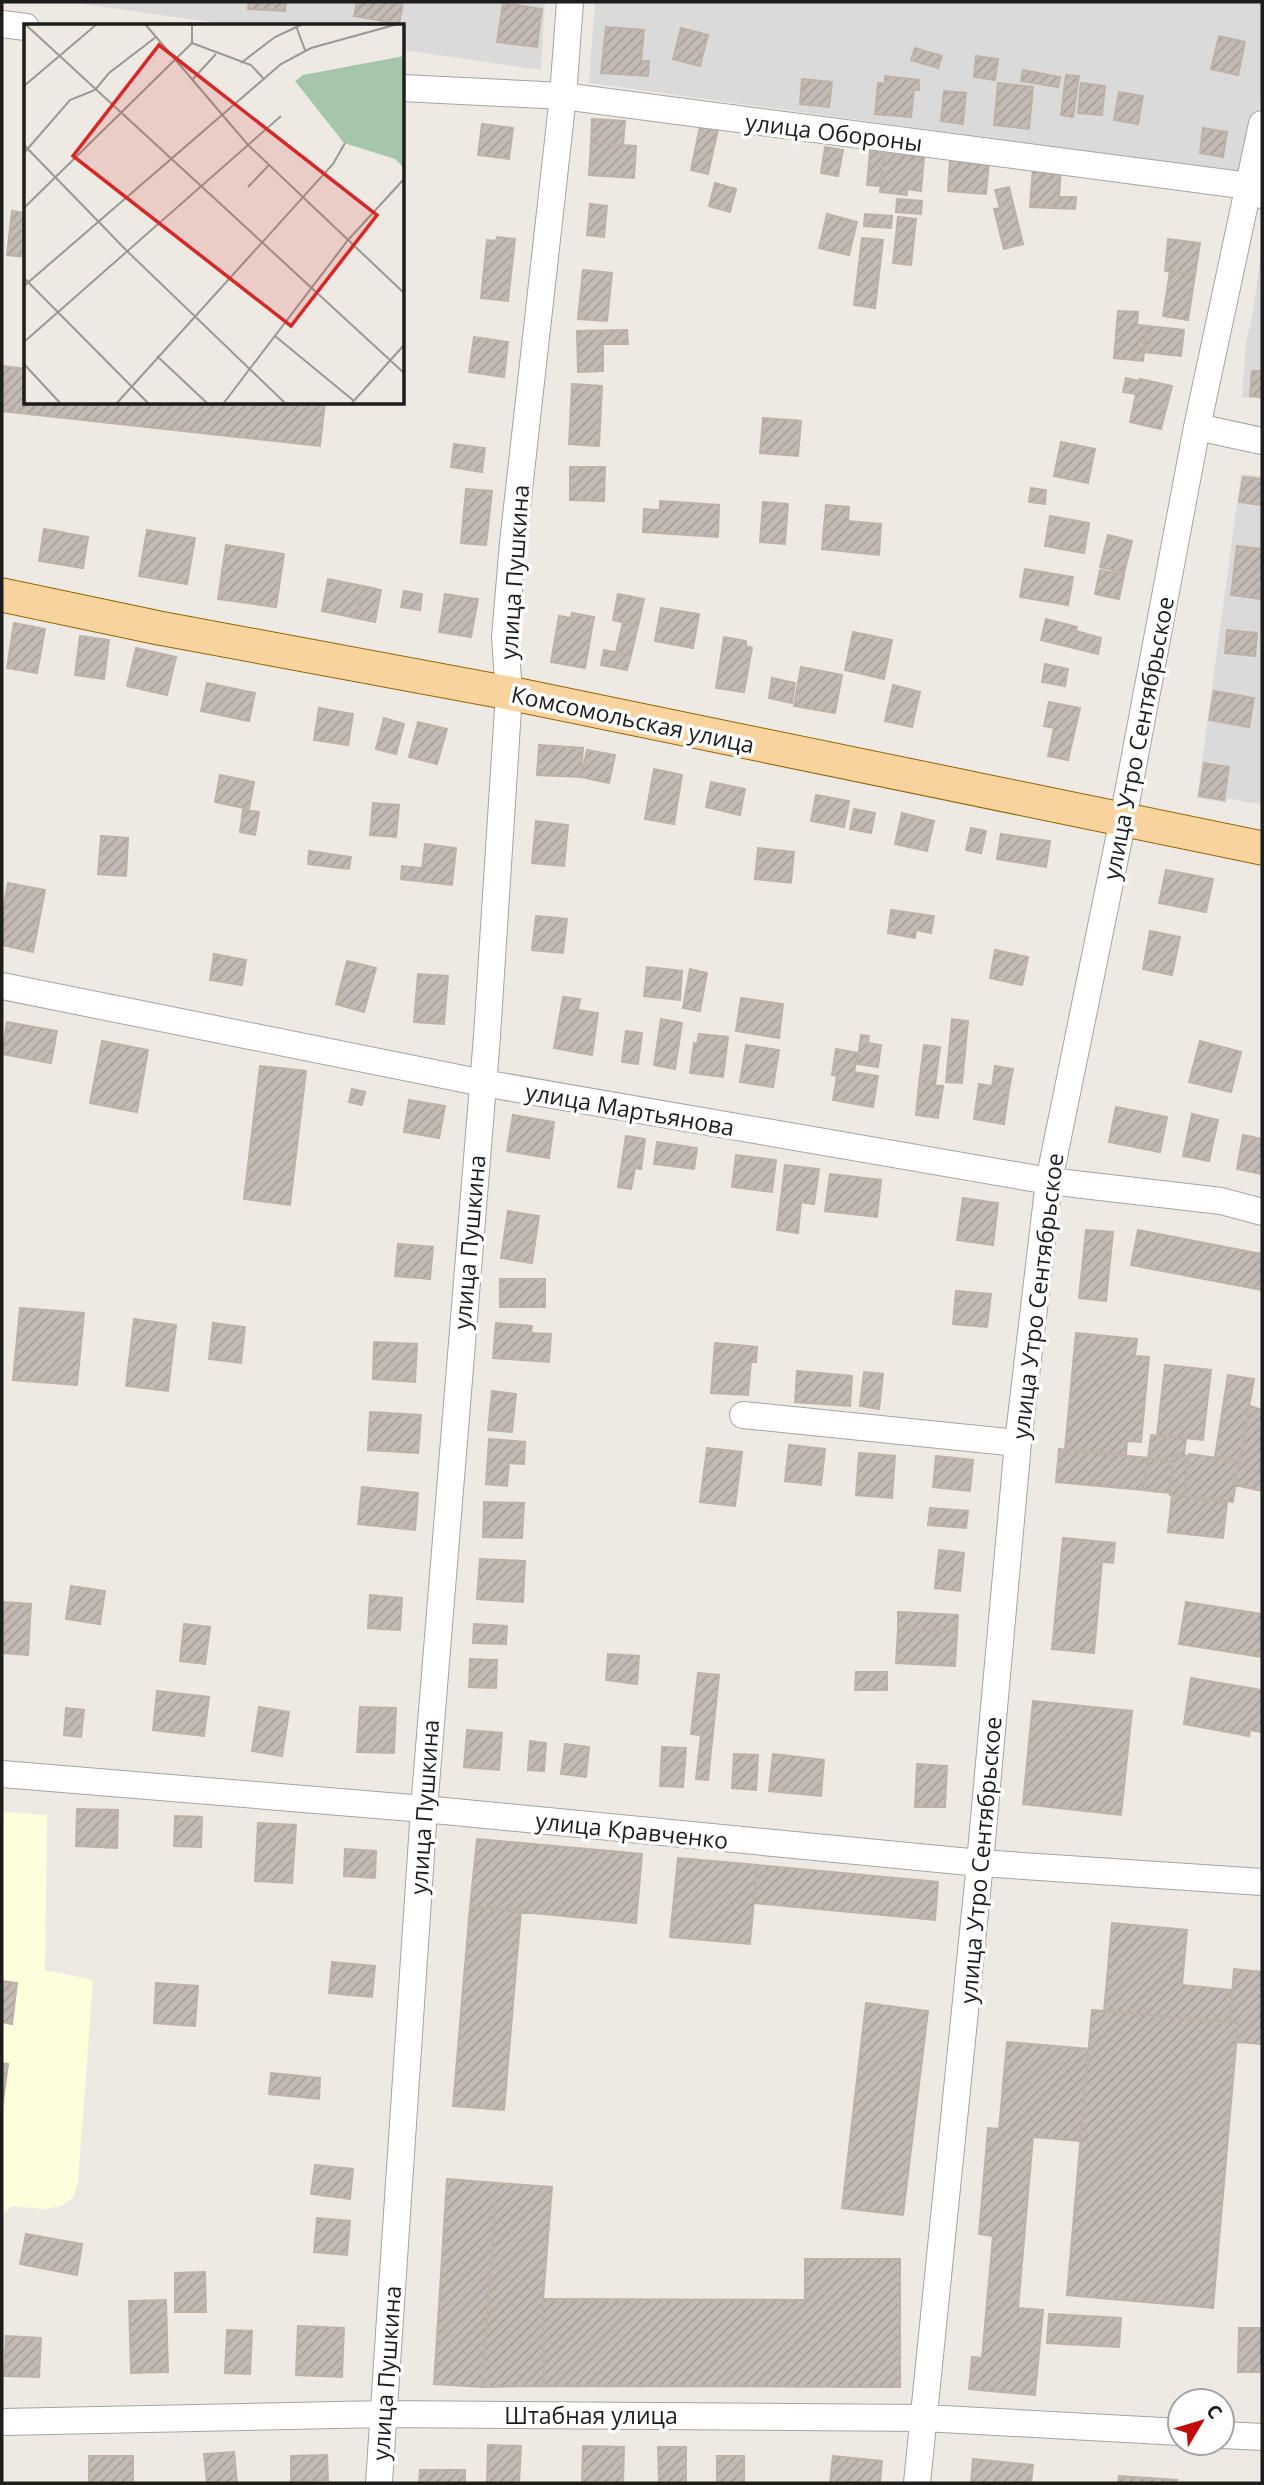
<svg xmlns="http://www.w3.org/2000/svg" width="1264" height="2485" font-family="'Open Sans',sans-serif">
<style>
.residential{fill:#dbdada}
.education{fill:#fdfedc}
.building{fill:url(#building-hatch);stroke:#bfb1a6;stroke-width:2}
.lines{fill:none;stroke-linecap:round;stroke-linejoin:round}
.minor-casing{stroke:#a4a4a4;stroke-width:28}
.major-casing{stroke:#906506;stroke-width:35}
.minor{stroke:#fff;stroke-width:26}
.major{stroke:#f8d39e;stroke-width:33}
.labels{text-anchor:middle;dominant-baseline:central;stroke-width:7;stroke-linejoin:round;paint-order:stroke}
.street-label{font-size:23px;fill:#1d1d1d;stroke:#fff}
.inset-road{fill:none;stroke:#9a9894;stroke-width:2}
.view{fill:#d62828;fill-opacity:0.15;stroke:#d62828;stroke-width:3.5}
.inset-edge{fill:none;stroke:#1d1d1d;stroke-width:3.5}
</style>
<defs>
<pattern id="building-hatch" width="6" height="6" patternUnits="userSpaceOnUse" patternTransform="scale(1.75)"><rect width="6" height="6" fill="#c2bab3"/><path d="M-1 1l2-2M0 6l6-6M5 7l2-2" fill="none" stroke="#a69f9a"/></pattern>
</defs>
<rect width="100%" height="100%" fill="#eeeae3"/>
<path class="residential" d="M69,2h476l-4,68 -138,-20 -1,-24h-164z
M595,2h667v90l-16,81 -657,-90z
M1262,245v154l-20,-2 4,-54 7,-31z
M1241,474l21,2v329l-34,-7 -2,5 -29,-5z"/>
<path class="education" d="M2,1812l45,3 -2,155 48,10 -15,202 -5,16 -13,8 -16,3 -33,-3 -9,9z"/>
<path class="building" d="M249,2h37l-1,9 -37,-2z
M357,2h46l-4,22 -45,-8z
M503,3l39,6 -5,38 -40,-5z
M606,27l38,3 -3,31h8l-1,15 -47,-3z
M681,28l27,7 -8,31 -27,-7z
M1219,36l26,6 -7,33 -27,-6z
M915,48l27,8 -4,12 -27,-8z
M976,56l22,3 -3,21 -21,-3z
M1023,70l37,7 -2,10 -37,-6z
M1066,75l13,1 -6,41 -12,-2z
M885,76l34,4v10h-5l-3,27 -36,-3 3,-31h7z
M802,79l30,3 -3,25 -29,-3z
M998,83l35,4 -4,42 -35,-4z
M1081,83l24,3 -3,29 -24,-2z
M944,91l22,2 -3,31 -22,-3z
M1119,92l24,4 -5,28 -24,-4z
M592,119l33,2 -2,24 -32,-2z
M701,121l18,4 -11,49 -17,-4z
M482,124l31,4 -4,31 -31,-4z
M1203,128l24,4 -4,25 -23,-4z
M591,143l45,3 -2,32 -45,-3z
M825,147l18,3 -5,26 -17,-3z
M870,151l14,2 -3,33 -14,-1z
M884,153l40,4 -3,34 -14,-2v6l-27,-3z
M950,159l39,3 -3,32 -38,-3z
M1033,167l28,2 -2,28h17l-1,12 -45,-2z
M715,183l21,6 -6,23 -21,-6z
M1009,187l14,57 -19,5 -10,-40 6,-1 -5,-18z
M897,199l25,2 -1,13 -25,-2z
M590,204l17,2 -3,31 -17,-2z
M12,211l14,2v44l-19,-2z
M827,214l30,8 -8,33 -30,-7z
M865,214l27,2 -1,12 -27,-2z
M898,217l18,2 -5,46 -18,-2z
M497,237l18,2 -7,62 -27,-3 6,-58 9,1z
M862,238l21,2 -8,68 -21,-3z
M1168,239l32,4 -5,32 -30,-4z
M583,270l29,3 -5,48 -29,-2z
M1170,271l25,4 -7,45 -25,-4z
M1118,311l20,1 -1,13 10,1 -4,35 -29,-3z
M1147,326l37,4 -3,26 -38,-4z
M627,330l1,14h-25v27l-25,1 -1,-41z
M474,337l34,5 -4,35 -35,-5z
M2,366l24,3v33h299l-5,44 -318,-35z
M1252,371h10v26l-12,-1z
M1126,378l13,3 1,-2 32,7 -11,43 -31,-7 6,-28 -13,-2z
M572,384l30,2 -3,60 -30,-2z
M763,418l38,3 -3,35 -38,-3z
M1061,442l34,7 -7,34 -34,-7z
M454,444l31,4 -3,24 -31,-5z
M570,467h35l-1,34 -34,-1z
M1243,477l19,2v26l-23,-3z
M1031,488l15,2 -1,14 -16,-2z
M466,489l26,2 -6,54 -25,-2z
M660,501l59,4 -1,32 -75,-5 1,-23 16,1z
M763,502l25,2 -3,40 -25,-2z
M826,505l23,2 -1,14 33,3 -2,31 -57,-6z
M1050,516l39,7 -5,30 -39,-7z
M44,529l44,8 -5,31 -44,-7z
M147,530l48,8 -8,46 -48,-8z
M1108,535l24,6 -8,32 -24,-6z
M226,545l58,9 -8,53 -58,-8z
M1237,546l25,3v50l-31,-4z
M1025,569l48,8 -5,28 -48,-8z
M1100,570l24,5 -5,24 -24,-5z
M328,579l35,7 -7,32 -34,-7z
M363,586l18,4 -6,32 -19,-4z
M404,591l18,3 -2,16 -19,-3z
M445,594l33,5 -7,38 -32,-5z
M618,594l26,5 -6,27 -25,-6z
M661,608l38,6 -6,34 -38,-7z
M572,613l22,4 -9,51 -34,-6 8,-46 12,2z
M1046,619l31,8 -1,4 25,7 -3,16 -57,-14z
M623,622l15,4 -7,29 -15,-3z
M14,623l31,6 -8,44 -30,-5z
M1227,630l30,3 -2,23 -30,-3z
M853,632l39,8 -8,39 -39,-9z
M80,636l29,4 -5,39 -29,-4z
M724,637l22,4v5l6,2 -8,44 -28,-4z
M136,648l40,9 -9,38 -40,-9z
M604,650l27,5 -4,15 -26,-5z
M1045,664l23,5 -3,17 -23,-4z
M801,667l41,8 -7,38 -41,-7z
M772,678l23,5 -3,20 -23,-5z
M207,683l48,10 -6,28 -48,-10z
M893,685l27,7 -8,35 -27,-6z
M1214,691l40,7 -5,29 -40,-7z
M1049,702l31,6 -12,52 -20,-4 6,-28 -10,-2z
M319,708l34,6 -5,31 -34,-5z
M384,718l20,6 -8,30 -20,-5z
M418,722l29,7 -10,35 -28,-7z
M539,745l44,3 -2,29 -44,-2z
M587,750l28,5 -6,28 -28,-6z
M1204,763l25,4 -5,33 -25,-4z
M654,769l28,6 -8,49 -29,-5z
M220,775l34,7 -5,27 -34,-7z
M711,782l34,7 -5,26 -34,-8z
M816,795l33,6 -5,26 -33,-6z
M373,803l26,2 -3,32 -26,-2z
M854,809l21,4 -4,20 -21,-4z
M243,810l16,2 -4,23 -15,-3z
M902,813l32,8 -7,30 -32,-7z
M536,821l32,4 -4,41 -32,-3z
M971,828l15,3 -5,22 -15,-3z
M1001,834l49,7 -4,26 -49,-8z
M101,836l27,2 -2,38 -28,-2z
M425,844l31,4 -4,37 -51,-6 1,-13 20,2z
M758,848l36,4 -3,31 -36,-4z
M309,851l42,6 -2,12 -41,-5z
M1166,870l47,9 -7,33 -47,-9z
M8,883l37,7 -12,62 -31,-7v-30z
M891,910l43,6 -3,17 -15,-3 -1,8 -27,-5z
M536,916l31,3 -4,34 -31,-3z
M1150,931l30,6 -8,38 -29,-6z
M995,950l33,7 -6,28 -32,-7z
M214,954l32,6 -4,25 -32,-5z
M347,961l29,7 -12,44 -28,-8z
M647,967l35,4 -2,29 -36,-4z
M690,969l17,4 -7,38 -17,-3z
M418,974l30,2 -4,48 -30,-2z
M563,997l17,2 -2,11 20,3 -6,42 -38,-7z
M741,998l42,6 -4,34 -43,-7z
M661,1019l21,4 -7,46 -21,-4z
M952,1019l16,2 -6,62 -16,-1z
M7,1022l50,9 -6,32 -49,-9z
M626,1031l16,2 -4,31 -16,-2z
M699,1034l29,3 -5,40 -33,-4 4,-30 3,1z
M861,1035l8,1 -1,7 13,2 -3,22 -21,-3z
M102,1041l46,9 -11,62 -47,-9z
M1200,1041l41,11 -10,40 -42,-10z
M746,1045l33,5 -6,37 -33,-5z
M924,1045l16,2 -5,39 -16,-2z
M836,1049l22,4 -4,19 24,4 -5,31 -40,-7 4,-24 -5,-1z
M260,1066l46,5 -16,134 -46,-6z
M995,1066l18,3 -4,20 -17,-3z
M919,1084l24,2 -5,32 -22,-3z
M979,1084l30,5 -5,35 -30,-5z
M352,1089l13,3 -3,13 -13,-3z
M409,1100l36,6 -6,32 -35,-6z
M1116,1107l51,10 -7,35 -51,-10z
M1192,1114l26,6 -9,41 -26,-5z
M513,1115l41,7 -5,36 -42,-7z
M1243,1135l19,4v35l-25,-5z
M626,1136l19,3 -4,30 -6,-1 -4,21 -13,-2z
M657,1142l40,6 -3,21 -40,-5z
M736,1155l40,5 -4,32 -40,-5z
M785,1165l34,4 -5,35 -13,-2 -3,31 -21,-3z
M830,1174l51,6 -4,37 -52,-6z
M963,1198l35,5 -5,42 -36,-5z
M508,1211l31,5 -7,47 -31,-5z
M1086,1230l27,2 -7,69 -27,-3z
M1138,1230l124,24v36l-131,-25z
M398,1244l35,3 -3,32 -35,-3z
M500,1279h45v28h-45z
M956,1291l35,3 -4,33 -34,-3z
M20,1308l64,5 -7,72 -64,-5z
M134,1319l42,6 -8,66 -42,-5z
M213,1323l32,4 -4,36 -32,-4z
M496,1323l36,3 -1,7 20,1 -2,28 -56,-4z
M1076,1333l61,6 -2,17 14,1 -8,85 -14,-1 -1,14 -61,-6z
M374,1342l43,2 -2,38 -42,-3z
M715,1343l42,4 -1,15h-5l-3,33 -37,-2z
M1165,1365l46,5 -8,70 -46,-5z
M797,1371l55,5 -2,30 -55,-4z
M864,1372l19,2 -4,35 -19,-3z
M1228,1375l26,4 -15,82 -24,-4z
M492,1391l24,3 -4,38 -24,-2z
M1250,1406l12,4v81l-27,-6z
M370,1412l51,3 -3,38 -50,-3z
M1151,1435l35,4 -2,17 -11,-1 -1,7 -24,-4z
M489,1439l36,3 -1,22 -15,-1 -2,23 -21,-2z
M789,1445l36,4 -4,36 -36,-4z
M707,1448l35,4 -7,54 -35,-4z
M1059,1449l89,9 -5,32 -87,-8z
M859,1453l36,3 -3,42 -36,-3z
M1189,1454l50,7 -6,41 -49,-6z
M1173,1455l16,1 -5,40 -14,-1z
M936,1456l37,4 -3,31 -37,-4z
M1148,1458l24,4 -2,31 -27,-3z
M362,1487l56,6 -3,37 -57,-6z
M1172,1495l55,7 -4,36 -55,-6z
M484,1502l40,1 -2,35 -39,-1z
M930,1508l38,3 -2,17 -38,-3z
M1063,1538l52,5 -2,20 -11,-1 -8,91 -42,-4z
M939,1550l25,3 -4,38 -25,-3z
M480,1559l45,2 -2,41 -46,-3z
M71,1586l34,5 -5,33 -34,-5z
M370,1595l32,3 -2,32 -32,-2z
M2,1602l29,2 -3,51 -26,-2z
M1186,1602l76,12v43l-83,-13z
M898,1612l60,3 -1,17 -59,-3z
M184,1624l26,3 -5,37 -25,-3z
M474,1624l33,2 -1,18 -33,-1z
M898,1629l59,3 -2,34 -59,-3z
M608,1654l31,2 -2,28 -31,-4z
M470,1659l27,1 -1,28 -27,-1z
M856,1672h31v18h-32z
M698,1673l21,2 -11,105 -12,-1 5,-44 -10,-1z
M1191,1678l71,12v42l-12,-2 -1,6 -65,-12z
M157,1691l52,6 -5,39 -51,-6z
M1033,1701l99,10 -11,104 -98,-11z
M259,1707l30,5 -7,44 -30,-5z
M360,1707l36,1 -2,45 -37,-1z
M66,1708l18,2 -3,27 -17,-2z
M467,1730l35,3 -3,37 -35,-3z
M530,1741l16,2 -2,28 -16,-1z
M565,1744l24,3 -3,30 -25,-3z
M662,1747l24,1 -3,39 -23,-1z
M734,1754l24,1 -2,35 -24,-2z
M773,1754l51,6 -3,36 -52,-5z
M917,1764l30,2 -2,41h-30z
M77,1809l41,1 -1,38 -41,-2z
M175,1816l27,1 -1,30 -27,-1z
M258,1823l38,2 -4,58 -37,-2z
M477,1839l165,15 -6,69 -166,-16z
M345,1849l31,2 -1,27 -31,-2z
M678,1858l79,7 -7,79 -80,-7z
M757,1865l181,17 -3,38 -181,-17z
M470,1907l51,4 -17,199 -51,-4z
M1112,1923l75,7 -5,55 50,5 -2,32 -126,-11z
M332,1962l43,4 -3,31 -43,-4z
M1234,1969l28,3v72l-25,-2 1,-19 -8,-1z
M2,1981l15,2 -5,41 -10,-2z
M156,1983l42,3 -3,40 -41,-3z
M866,2003l62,8 -25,204 -61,-7z
M1092,2010l146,13 -25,285 -146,-13z
M1007,2042l82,7 -9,92 -47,-4 -15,171 25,2 -8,85 -66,-6 3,-32 10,1 11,-122 -14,-2 9,-106 11,1z
M2,2063l6,1 -6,44z
M271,2073l49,5 -1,21 -50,-5z
M315,2165l38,4 -3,30 -39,-5z
M447,2179l50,4 -15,204 -48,-3z
M497,2183l55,4 -9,112 1,87 -62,1z
M317,2218l33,3 -3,34 -33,-3z
M26,2234l56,10 -5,31 -57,-11z
M805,2259h95v128l-356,-1 -1,-87 262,1z
M205,2272l1,40h-31v-39z
M166,2300l2,72 -37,1 -2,-72z
M1049,2314l72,4 -2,29 -72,-4z
M298,2326l46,2 -2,49 -46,-2z
M1239,2328h23v44h-24z
M227,2330l25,1 -2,43 -25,-1z
M6,2336l35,2 -2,39 -35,-1z
M488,2445l33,1 -2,37h-32z
M583,2446l41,1 -1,36h-41z
M658,2447h28v36h-27z
M234,2452l3,31h-30l-3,-29z
M327,2455l1,25 -37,2v-26z
M89,2456h44v27h-44z
M717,2456h27v27h-27z
M833,2456l49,5 -2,22h-50z
M973,2459l60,6 -2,18h-60z
M420,2470h45v13h-46z
M1119,2476l58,4 -1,3h-58z"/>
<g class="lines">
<defs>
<path id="minor" d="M2,24l24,3
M402,88l161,8 686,90 13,9
M1197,427l65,14
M2,986l481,97 566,98 172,20 41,11
M743,1415l275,28
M2,1774l422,35 556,54 282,19
M2,2422l382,-8 540,4 256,14
M1222,2435l40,2
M379,2483l45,-674 63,-773 22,-343 -4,-56 8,-94 50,-447 7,-94
M917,2483l63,-620 38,-420 31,-262 74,-362 74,-392 65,-303"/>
<path id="major" d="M2,595l157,33 350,65 753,155"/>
</defs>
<use href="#minor" class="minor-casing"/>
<use href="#major" class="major-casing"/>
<use href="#minor" class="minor"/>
<use href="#major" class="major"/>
</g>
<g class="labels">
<g class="street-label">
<text transform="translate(834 132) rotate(7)">улица Обороны</text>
<text transform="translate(514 572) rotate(-86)">улица Пушкина</text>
<text transform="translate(633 719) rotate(12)">Комсомольская улица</text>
<text transform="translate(1138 738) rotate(-79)">улица Утро Сентябрьское</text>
<text transform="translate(630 1109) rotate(10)">улица Мартьянова</text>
<text transform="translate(469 1242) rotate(-85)">улица Пушкина</text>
<text transform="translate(1037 1296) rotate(-83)">улица Утро Сентябрьское</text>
<text transform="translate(424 1807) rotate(-86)">улица Пушкина</text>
<text transform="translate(632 1830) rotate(6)">улица Кравченко</text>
<text transform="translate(980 1860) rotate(-85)">улица Утро Сентябрьское</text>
<text transform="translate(386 2373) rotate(-86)">улица Пушкина</text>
<text x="591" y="2415">Штабная улица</text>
</g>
</g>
<g transform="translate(24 24)">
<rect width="380" height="380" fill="#eeeae3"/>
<path d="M380,32v112l-9,-9 -51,-16 -49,-62 8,-6z" fill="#a5c6ab"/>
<path class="inset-road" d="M1,0l379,349M121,0l103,121 156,148M168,0v19l59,22 12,13M272,2l9,24M217,39l34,-26 28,-13M168,56l24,-26M0,62l73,-62M0,121l103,106 159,153M0,129l46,-53 25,-10 14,-17 47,-36M224,163l21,-22M0,184l168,-165M0,254l125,126M0,262l257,-222 30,-16 87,-24M251,312l79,65M0,318l257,-226M133,332l51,48M0,340l37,40M92,380l217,-240 12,-21M199,380l125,-164 56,-61M327,380l53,-59"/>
<path class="view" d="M135,21l218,170 -86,111 -218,-170z"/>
<rect width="380" height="380" class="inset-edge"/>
</g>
<rect width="1264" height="2485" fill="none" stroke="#1d1d1d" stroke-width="7"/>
<g transform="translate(1201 2422) rotate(52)"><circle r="33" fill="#ffffff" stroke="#a5a5a5" stroke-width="2"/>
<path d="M0-5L12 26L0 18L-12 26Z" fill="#c20b08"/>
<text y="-10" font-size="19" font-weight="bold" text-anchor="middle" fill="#1d1d1d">С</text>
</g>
</svg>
